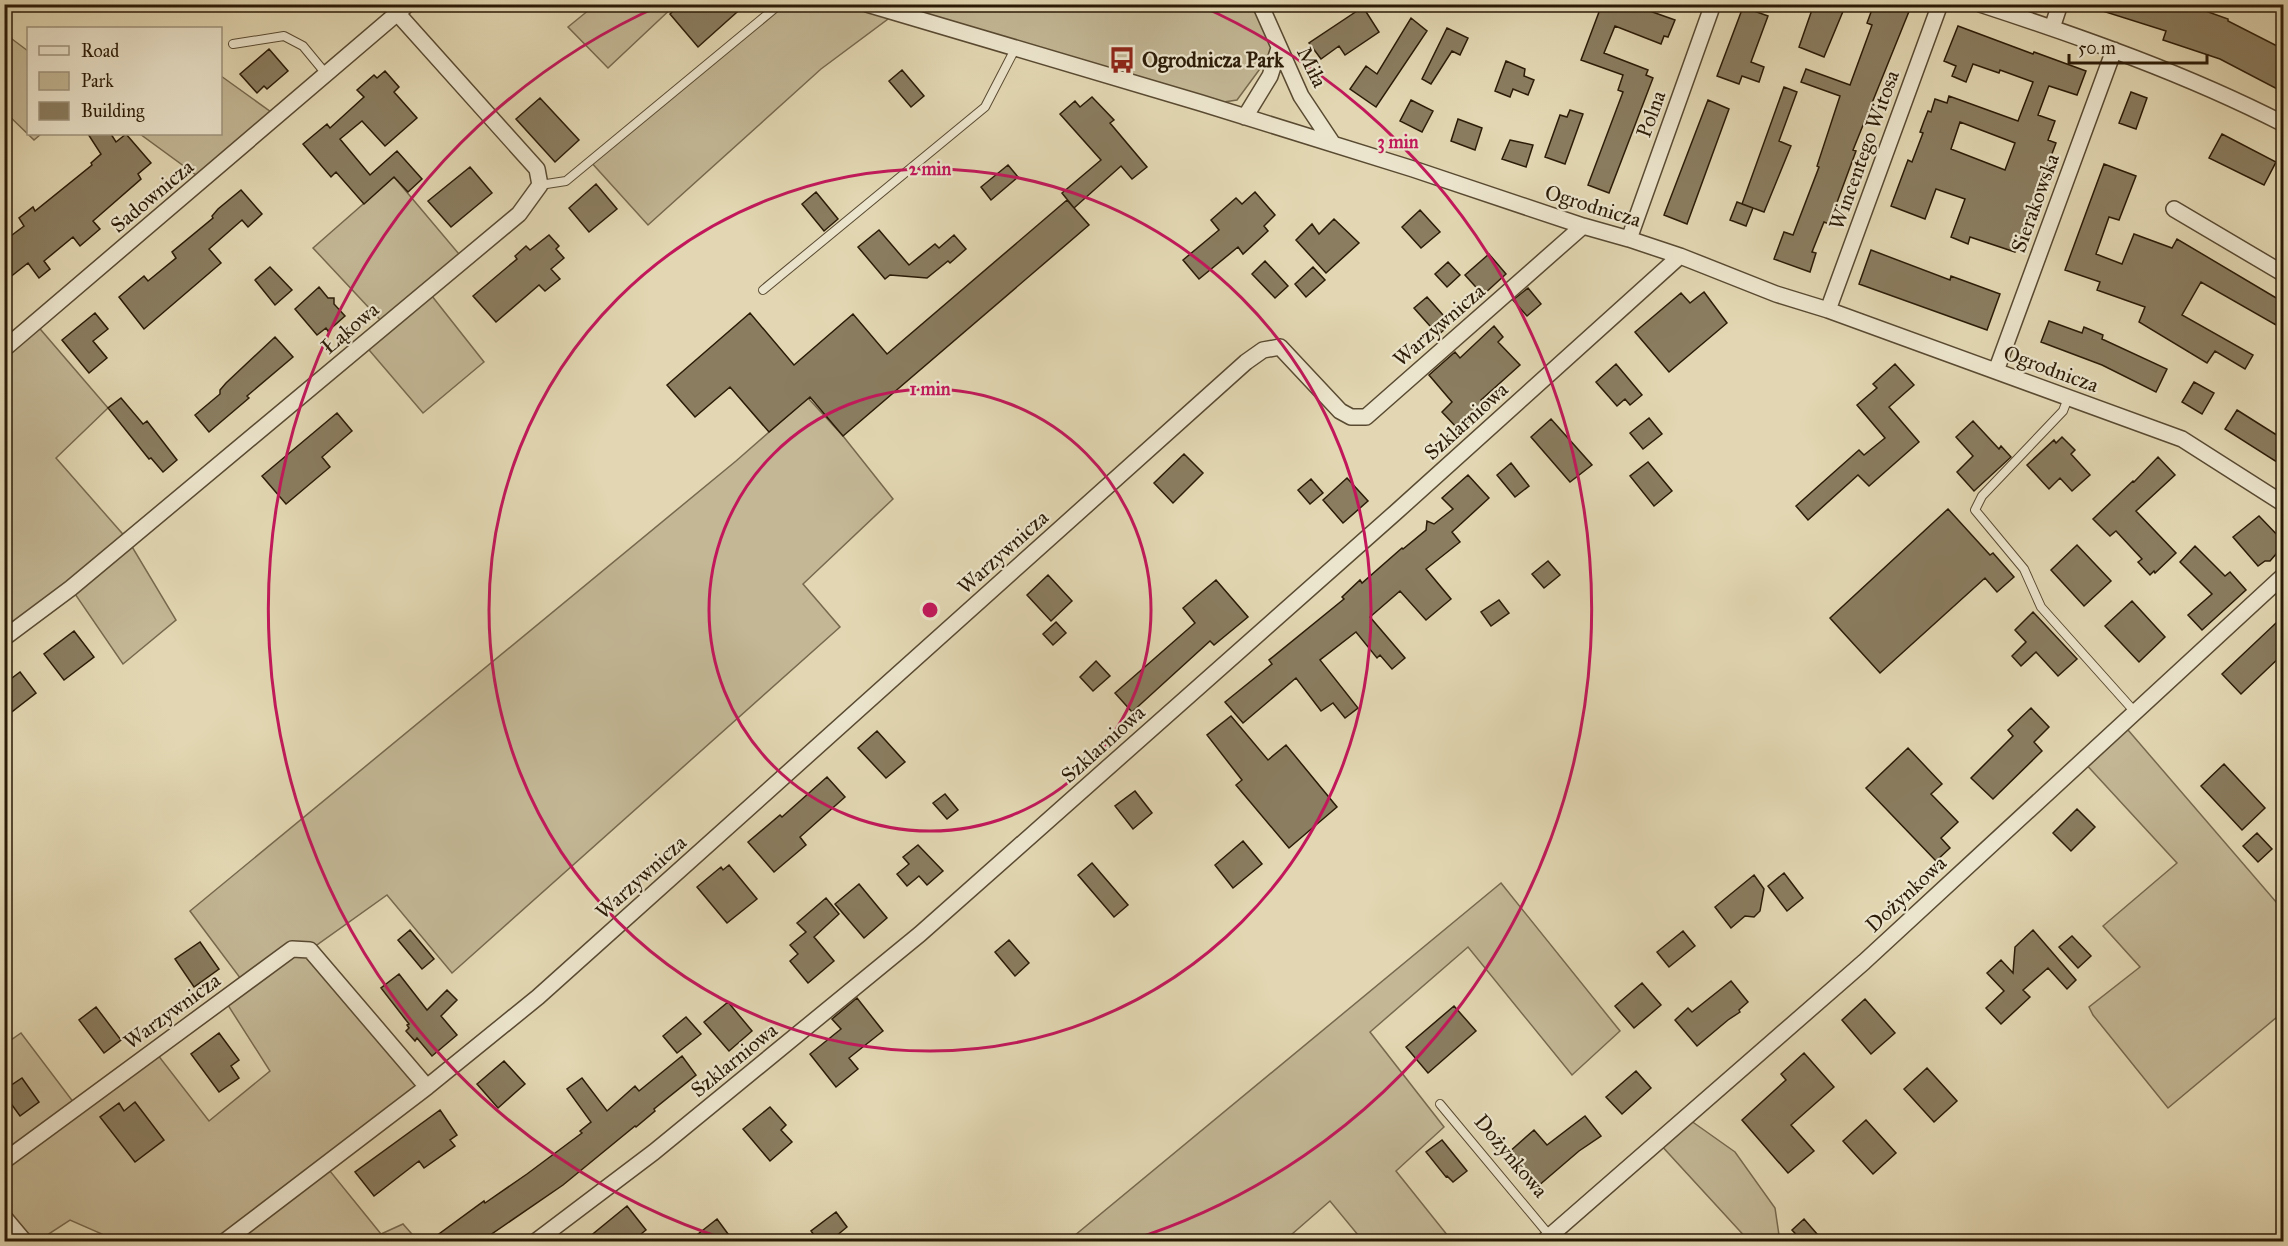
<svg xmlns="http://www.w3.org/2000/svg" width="2288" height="1246" font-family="'IM FELL Great Primer',serif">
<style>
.green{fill:#c3b795;stroke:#77694e;stroke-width:1.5}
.building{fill:#8a7d60;stroke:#2b1b07;stroke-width:1.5;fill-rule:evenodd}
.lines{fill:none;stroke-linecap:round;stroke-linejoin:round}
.service-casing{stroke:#594a32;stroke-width:10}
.minor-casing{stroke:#594a32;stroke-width:18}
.service{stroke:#ece5cd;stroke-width:8}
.minor{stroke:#ece5cd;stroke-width:15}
.ring{fill:none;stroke:#c2185b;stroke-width:3}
.labels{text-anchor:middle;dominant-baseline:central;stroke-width:4.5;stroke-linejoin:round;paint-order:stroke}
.poi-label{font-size:21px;font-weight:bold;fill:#2b1b07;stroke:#ece5cd;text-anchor:start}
.street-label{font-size:21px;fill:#2b1b07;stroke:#ece5cd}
.centre{fill:#c2185b;stroke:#ece5cd;stroke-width:3}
.ring-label{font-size:18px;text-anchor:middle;font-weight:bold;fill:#c2185b;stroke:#ece5cd;stroke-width:4.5;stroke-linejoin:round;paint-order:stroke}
</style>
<rect width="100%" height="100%" fill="#e2d7b2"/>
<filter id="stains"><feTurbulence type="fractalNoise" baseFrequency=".00333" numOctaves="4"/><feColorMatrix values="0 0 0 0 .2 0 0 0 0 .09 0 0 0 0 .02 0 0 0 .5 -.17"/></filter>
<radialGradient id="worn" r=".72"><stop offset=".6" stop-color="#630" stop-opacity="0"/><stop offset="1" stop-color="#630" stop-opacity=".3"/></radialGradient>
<path class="green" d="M595,5v-1l80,1 -67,63 -40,-41z
M780,5h87l29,8 -75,56 -173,156 -58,-64z
M881,5h381l17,38 -42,57 -20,3z
M4,33l24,18v83h13l-7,6 -29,-28z
M221,76l57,41 -75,63 -63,-46h80z
M394,177l70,83 -36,31 56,71 -61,51 -59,-69 21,-19 -72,-77z
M35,323l73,85 -52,50 72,82 48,80 -53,44 -52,-76 -66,50v-289z
M808,398l35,38 50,63 -90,85 37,43 -388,346 -65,-78 -77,55 117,137 -102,78 56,69 22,-10 15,17h-311l-5,-7 -32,-14 -32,21h-13l-20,-24 -1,-172 17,-12 56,74 77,-57 55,71 61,-50 -46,-72 20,-16 -54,-72 546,-450z
M2122,723l161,187v102l-115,96 -75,-93 -4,-8 51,-40 -37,-41 74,-63 -95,-103z
M1501,883l119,148 -48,44 -104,-128 -98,85 74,95 -48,44 56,70h-89l-33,-40 -46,40h-216z
M1687,1118l48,34 40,56 4,27 8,6h-38l-90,-98z"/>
<path class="building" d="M681,4h65l-48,43 -28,-33z
M1602,4h28l45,16 -7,17 -4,-1 -3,8 -46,-18 -11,27 44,17 -2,5 7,3 -44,115 -21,-8 35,-93 -5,-2 5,-15 -42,-15z
M1814,4h18l12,5 -20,48 -25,-10z
M1874,4h25l11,5 -57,141 3,1 -27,73 -5,-2 -12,30 4,1 -6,19 -36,-13 10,-27 9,3 26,-68 -2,-1 23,-70 -39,-14 5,-13 44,16 22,-60 -5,-2z
M2093,4h93l42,15v2l55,28v43l-63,-33 -57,-19 3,-9 -73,-23z
M1363,7l16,25 -34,23 -6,-9 -18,13 -12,-16z
M1743,7l25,9 -17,46 13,5 -5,15 -17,-6 -3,8 -22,-8z
M1411,18l16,13 -51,76 -26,-18 16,-23 11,8z
M1958,26l75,28 1,-2 52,19 -9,24 -28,-9 -1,2 -10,27 17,6 -7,19 8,3 -41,109 -45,-15 -2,7 -17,-7 14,-38 -29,-10 -11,30 -34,-13 17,-46 4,2 11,-29 -3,-1 4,-11 4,-10 3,1 4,-13 12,4 2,-7 69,25 15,-39 -33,-12 -1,3 -26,-9 -7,18 -14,-6 4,-10 -12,-5zM1960,122l55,21 -10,27 -54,-21z
M1447,28l21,10 -8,17 -8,-4 -21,33 -9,-5z
M269,49l19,22 -21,18 -3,-3 -7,7 -17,-19z
M1506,61l19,8 -1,7 10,4 -6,15 -15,-6 -3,8 -15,-6z
M902,70l22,26 -13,11 -22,-26z
M385,71l14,16 -5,5 23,26 -32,28 -23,-25 -22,18 30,36 27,-24 25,28 -14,13 -14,-15 -30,27 -28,-32 -5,5 -28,-33 24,-20 3,4 34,-31 -7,-7 17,-15 3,3z
M1784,87l13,5 -18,49 12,5 -27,66 -22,-8z
M2131,92l16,6 -11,31 -17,-6z
M1092,97l22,23 -4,3 37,44 -15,12 -11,-13 -47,42 -12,-15 39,-33 -41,-46 15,-13 5,6z
M540,98l39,42 -24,22 -39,-43z
M1411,100l22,11 -11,21 -22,-11z
M1708,100l21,9 -42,115 -23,-9z
M1570,110l13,4 -18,50 -20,-7 15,-42 7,2z
M1458,119l24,9 -7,22 -24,-9z
M88,134h23l5,8 10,-8 25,29 -13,11 3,5 -48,42 7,8 -20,17 -7,-9 -29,24 6,8 -11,9 -11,-15 -24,19v-41l20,-15 -5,-8 14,-11 2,4 57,-46 -1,-2 10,-9z
M2222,134l54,28 -12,23 -55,-27z
M1510,140l23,5 -7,22 -24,-8z
M2104,164l32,12 -17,44 -10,-3 -13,37 26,10 12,-30 38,14 5,-9 106,63v27l-82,-47 -19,33 71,40 -8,14 -30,-18 -8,12 -68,-41 6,-15 -48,-17 3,-8 -35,-12z
M1008,165l10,12 -27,23 -10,-13z
M470,167l22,26 -41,34 -23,-26z
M596,184l21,25 -28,23 -20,-24z
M241,190l21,24 -14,13 -6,-7 -33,29 12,14 -77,66 -25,-32 25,-21 4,5 28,-23 -4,-6 41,-34 -1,-2 6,-7z
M816,192l22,27 -14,12 -22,-27z
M1255,192l20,23 -11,11 4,5 -25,23 -5,-7 -39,32 -16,-19 36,-30 -8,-10 25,-22 6,6z
M1067,200l22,25 -246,211 -33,-39 -41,35 -39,-45 -35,30 -28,-32 83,-72 44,52 59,-51 34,40z
M1737,202l16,6 -7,18 -16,-6z
M1420,210l20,22 -19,16 -19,-21z
M1334,219l25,24 -33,30 -30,-33 16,-16 7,10z
M879,230l30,35 26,-21 4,4 15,-13 12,14 -16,14 -2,-2 -21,17 -37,-3 -5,4 -27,-32z
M549,235l10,11 -3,3 8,9 -13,11 9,10 -15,12 -6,-6 -43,37 -23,-26 44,-37 -2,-3 11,-10 4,4z
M1871,250l79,30 1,-4 49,18 -13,36 -128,-46z
M1489,254l17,20 -23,21 -18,-20z
M1265,261l23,25 -13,12 -23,-24z
M1448,262l12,13 -13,12 -12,-13z
M270,267l22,23 -17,15 -20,-25z
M1313,267l12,13 -19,17 -11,-13z
M319,287l9,11h6v6l11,12 -17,15 -2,-3 -9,7 -22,-26z
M1528,288l13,16 -14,12 -14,-16z
M1704,292l23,31 -58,49 -34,-40 46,-39 9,10z
M1427,297l24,27 -13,11 -24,-27z
M95,313l13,16 -15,12 14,17 -18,15 -27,-33z
M2049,321l33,12 2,-6 19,8 -1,4 65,30 -11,23 -54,-27 -61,-23z
M1494,326l9,11 -5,5 22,23 -39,35 5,5 -27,25 -17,-18 10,-10 -23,-27 26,-23 5,6z
M275,337l18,20 -46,39 2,2 -40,34 -14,-17 25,-21v-4l6,-7z
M1616,364l26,31 -12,10 -5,-6 -8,7 -21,-24z
M1895,364l19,21 -25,22 30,35 -50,44 -11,-11 -50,45 -12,-14 63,-56 5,5 21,-17 -28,-33 20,-17 -4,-4z
M2194,382l20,11 -12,21 -20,-12z
M121,398l22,26 4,-3 30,39 -14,12 -12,-14 -2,1 -41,-51z
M2237,410l46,29v27l-58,-37z
M337,413l15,18 -30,26 8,10 -44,37 -24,-28z
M1649,418l13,16 -19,15 -13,-16z
M1551,419l41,46 -22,17 -39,-45z
M1973,421l26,28 2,-3 10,11 -37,34 -17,-19 16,-16 -17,-19z
M2062,437l13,13 -4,4 19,21 -18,16 -12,-13 -11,11 -22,-24 27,-25 2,3z
M1184,454l19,19 -30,30 -19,-20z
M2158,457l17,18 -39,36 40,42 -21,20 -1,-2 -4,4 -12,-13 4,-3 -26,-28 -6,5 -17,-17 40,-38 1,1z
M1648,462l24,29 -18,15 -24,-30z
M1511,463l18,23 -14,11 -18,-22z
M1468,475l21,23 -37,34 8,10 -34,27 25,30 -25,21 -26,-29 -30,26 35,41 -13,11 -12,-14 -3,3 -21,-26 -36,28 38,48 -13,10 -12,-15 -12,8 -25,-33 -53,45 -18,-21 47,-38 -3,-4 75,-61 -2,-2 18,-17 2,3 40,-35 1,1 23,-19 1,-9 7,3 19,-15 -11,-11z
M1347,478l21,23 -25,22 -20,-23z
M1311,479l12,14 -13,11 -12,-14z
M1948,509l42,46 3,-2 21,24 -17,15 -12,-14 -105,95 -50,-55z
M2259,516l24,25v5l-13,15h-5l-7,5 -25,-29z
M2077,545l34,36 -27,25 -33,-36z
M2195,546l30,30 5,-4 16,18 -44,40 -14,-15 24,-21 -32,-32z
M1548,561l12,14 -16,13 -12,-14z
M1048,575l24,26 -21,20 -24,-26z
M1216,580l32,37 -34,28 -4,-4 -78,71 -17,-19 80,-70 -12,-15z
M1499,600l10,13 -18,13 -10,-14z
M2132,601l33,36 -26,25 -34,-36z
M2033,612l44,47 -19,17 -22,-24 -15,14 -9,-10 14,-14 -11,-12z
M1056,622l10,11 -13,12 -10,-11z
M2277,622l6,8v24l-42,40 -19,-20z
M74,631l20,26 -30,23 -20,-26z
M1096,661l14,15 -17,15 -13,-14z
M20,672l16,21 -32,25v-34z
M2031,708l18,19 -15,15 8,9 -49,48 -22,-21 42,-42 -5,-6z
M1231,716l37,44 18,-15 51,62 -48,41 -53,-63 6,-5 -35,-45z
M877,731l28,31 -19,16 -28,-30z
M1908,748l34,36 -11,10 27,28 -17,16 9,10 -14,13 -70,-73z
M2224,764l41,44 -23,22 -41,-44z
M827,777l18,20 -45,40 6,8 -32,27 -26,-30 32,-27 2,2z
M1135,791l17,22 -19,16 -18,-23z
M945,794l13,16 -11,9 -14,-16z
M2077,809l18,18 -24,24 -18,-18z
M2257,833l15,16 -14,13 -15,-16z
M1243,841l19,23 -29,24 -18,-23z
M918,845l25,26 -16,14 -8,-9 -12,10 -10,-12 12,-10 -6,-7z
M1092,863l36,42 -14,12 -36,-42z
M729,865l28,34 -30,24 -30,-36 24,-20 2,3z
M1784,873l19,25 -16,13 -19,-25z
M1754,875l10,14 -4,22 -6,6 -9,-1 -14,12 -16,-21z
M859,884l28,34 -23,20 -29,-34z
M826,898l13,16 -25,23 20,24 -26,22 -18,-22 8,-7 -8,-9 16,-13 -9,-9z
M410,930l24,29 -12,10 -24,-29z
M2033,930l43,50 -9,9 -19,-21 -25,22 7,7 -29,27 -15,-16 18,-17 -17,-18 14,-13 12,13 2,-26z
M1683,931l12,15 -26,21 -12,-15z
M2072,936l19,20 -13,12 -19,-21z
M1009,940l20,23 -14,13 -20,-24z
M200,942l19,27 -25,18 -19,-28z
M399,974l28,36 20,-20 10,10 -16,16 16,19 -25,21 -15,-18 -2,3 -9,-10 3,-3 -2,-3 2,-1 -28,-36z
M1731,981l17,21 -9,8 1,2 -12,8 -31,26 -22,-26 13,-12 4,4z
M1642,983l19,22 -27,23 -19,-22z
M857,998l26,33 -34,27 9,11 -22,18 -26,-33 31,-25 -9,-10z
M1865,999l30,34 -24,21 -29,-34z
M728,1002l24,29 -23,20 -25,-29z
M1454,1006l22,25 -48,42 -22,-26z
M96,1007l25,33 -17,13 -25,-33z
M686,1017l15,17 -24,19 -14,-17z
M219,1033l20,27 -8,6 8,12 -20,14 -28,-38z
M1804,1053l30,34 -43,38 23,26 -26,22 -46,-53 44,-40 -5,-6z
M682,1056l14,19 -42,34 1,2 -19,16 -1,-1 -72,59 -83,57h-52l56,-41 1,2 42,-29 55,-41 -2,-2 11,-9 -24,-33 15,-11 25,33 28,-25 4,5z
M504,1061l21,23 -27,24 -21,-24z
M1927,1068l30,33 -23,21 -30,-33z
M1636,1071l15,17 -29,26 -16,-17z
M22,1078l17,24 -19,14 -16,-22v-4z
M135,1102l29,38 -29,22 -35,-45 19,-14 5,8z
M770,1107l16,18 -5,5 11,12 -22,19 -27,-32z
M440,1110l17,25 -7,5 5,6 -31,22 -5,-7 -45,35 -19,-24z
M1585,1116l16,20 -22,15 -42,36 -29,-34 26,-23 13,15z
M1866,1120l30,33 -23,21 -30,-33z
M1442,1140l25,31 -14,11 -6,-6 -1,1 -20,-25z
M627,1206l19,24 -15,12h-48z
M836,1212l11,15 -18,15h-10l-8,-11z
M717,1219l17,23h-46z
M1804,1219l20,23h-21l-11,-12z"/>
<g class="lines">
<defs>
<path id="service" d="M233,44l51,-8 19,10 24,29
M540,185l26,-4 214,-177
M763,290l222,-183 30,-58
M2068,398l-5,13 -81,85 -7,14 49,59 17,38 93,104
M1440,1104l110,132"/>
<path id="minor" d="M867,4l334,99 212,66 170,57 46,13 51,17 96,38 52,16 354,129 102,65
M1260,4l41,92 32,48
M1980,4c104,34 206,70 304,120
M2052,28l8,-24
M1245,117l25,-41 9,-28
M2174,209l110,65
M1629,239l84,-235
M1828,310l112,-306
M4,349l404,-345
M1996,371l118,-321
M4,638l67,-50 448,-374 21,-29 -3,-16 -139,-155
M4,1161l288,-212 18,1 117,137
M4,1217l21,25
M224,1242l203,-155 111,-90 708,-635 17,-12 17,-3 60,64 11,6h15l217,-191
M535,1242l119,-90 266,-218 475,-421 285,-257
M1543,1242l321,-280 420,-387"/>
</defs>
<use href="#service" class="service-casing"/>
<use href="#minor" class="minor-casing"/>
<use href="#service" class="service"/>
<use href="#minor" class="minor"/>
</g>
<g class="ring">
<circle cx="930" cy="610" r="221"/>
<circle cx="930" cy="610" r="441"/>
<path d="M731 1241A662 662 0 0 1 661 5M1199 5A662 662 0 0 1 1129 1241"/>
</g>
<defs>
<symbol id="bus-bare" viewBox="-9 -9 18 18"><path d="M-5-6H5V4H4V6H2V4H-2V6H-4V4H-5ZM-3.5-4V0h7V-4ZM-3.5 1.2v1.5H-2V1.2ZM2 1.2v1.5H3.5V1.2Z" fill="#8f2418" stroke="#ece5cd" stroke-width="2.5" paint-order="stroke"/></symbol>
</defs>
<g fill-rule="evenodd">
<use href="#bus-bare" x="1103" y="41" width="38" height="38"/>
</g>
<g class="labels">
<g class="poi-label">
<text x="1142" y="60">Ogrodnicza Park</text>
</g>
<g class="street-label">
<text transform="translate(1312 67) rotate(64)">Miła</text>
<text transform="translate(1651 114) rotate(-70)">Polna</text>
<text transform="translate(1864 150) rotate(-70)">Wincentego Witosa</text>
<text transform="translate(152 196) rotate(-40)">Sadownicza</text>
<text transform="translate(2035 203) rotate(-70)">Sierakowska</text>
<text transform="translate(1593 206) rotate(17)">Ogrodnicza</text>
<text transform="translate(1439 325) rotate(-41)">Warzywnicza</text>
<text transform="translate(350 328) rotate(-40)">Łąkowa</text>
<text transform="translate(2051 369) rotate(20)">Ogrodnicza</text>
<text transform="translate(1466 421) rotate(-42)">Szklarniowa</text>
<text transform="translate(1003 552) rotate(-42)">Warzywnicza</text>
<text transform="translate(1103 744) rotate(-42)">Szklarniowa</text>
<text transform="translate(641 877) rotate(-42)">Warzywnicza</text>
<text transform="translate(1906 894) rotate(-43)">Dożynkowa</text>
<text transform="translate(172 1011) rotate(-36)">Warzywnicza</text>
<text transform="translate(734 1060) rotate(-39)">Szklarniowa</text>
<text transform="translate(1511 1156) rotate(50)">Dożynkowa</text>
</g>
</g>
<circle cx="930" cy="610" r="9" class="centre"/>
<g class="ring-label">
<text x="1398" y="148">3 min</text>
<text x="930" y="175">2 min</text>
<text x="930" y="395">1 min</text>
</g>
<rect width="2288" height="1246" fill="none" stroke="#e2d7b2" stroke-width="24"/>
<rect x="6" y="6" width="2276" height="1234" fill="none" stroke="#2b1b07" stroke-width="3"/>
<rect x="12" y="12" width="2264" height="1222" fill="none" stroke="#2b1b07" stroke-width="1.5"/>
<rect x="27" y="27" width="195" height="108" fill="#ece5cd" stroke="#9f947e" stroke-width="1.5"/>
<rect x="39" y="46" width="30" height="9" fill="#ece5cd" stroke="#9f947e" stroke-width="1.5"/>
<text x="81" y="57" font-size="18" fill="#2b1b07">Road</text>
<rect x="39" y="72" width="30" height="18" fill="#c3b795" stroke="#9f947e" stroke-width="1.5"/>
<text x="81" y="87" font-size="18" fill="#2b1b07">Park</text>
<rect x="39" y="102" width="30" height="18" fill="#8a7d60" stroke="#9f947e" stroke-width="1.5"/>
<text x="81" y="117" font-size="18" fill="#2b1b07">Building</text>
<path d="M2069 54v9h138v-9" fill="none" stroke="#2b1b07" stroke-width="3"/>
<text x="2078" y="54" font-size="18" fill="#2b1b07" stroke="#ece5cd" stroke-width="4.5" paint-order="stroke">50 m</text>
<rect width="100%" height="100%" filter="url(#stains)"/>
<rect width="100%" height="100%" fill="url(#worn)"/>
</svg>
